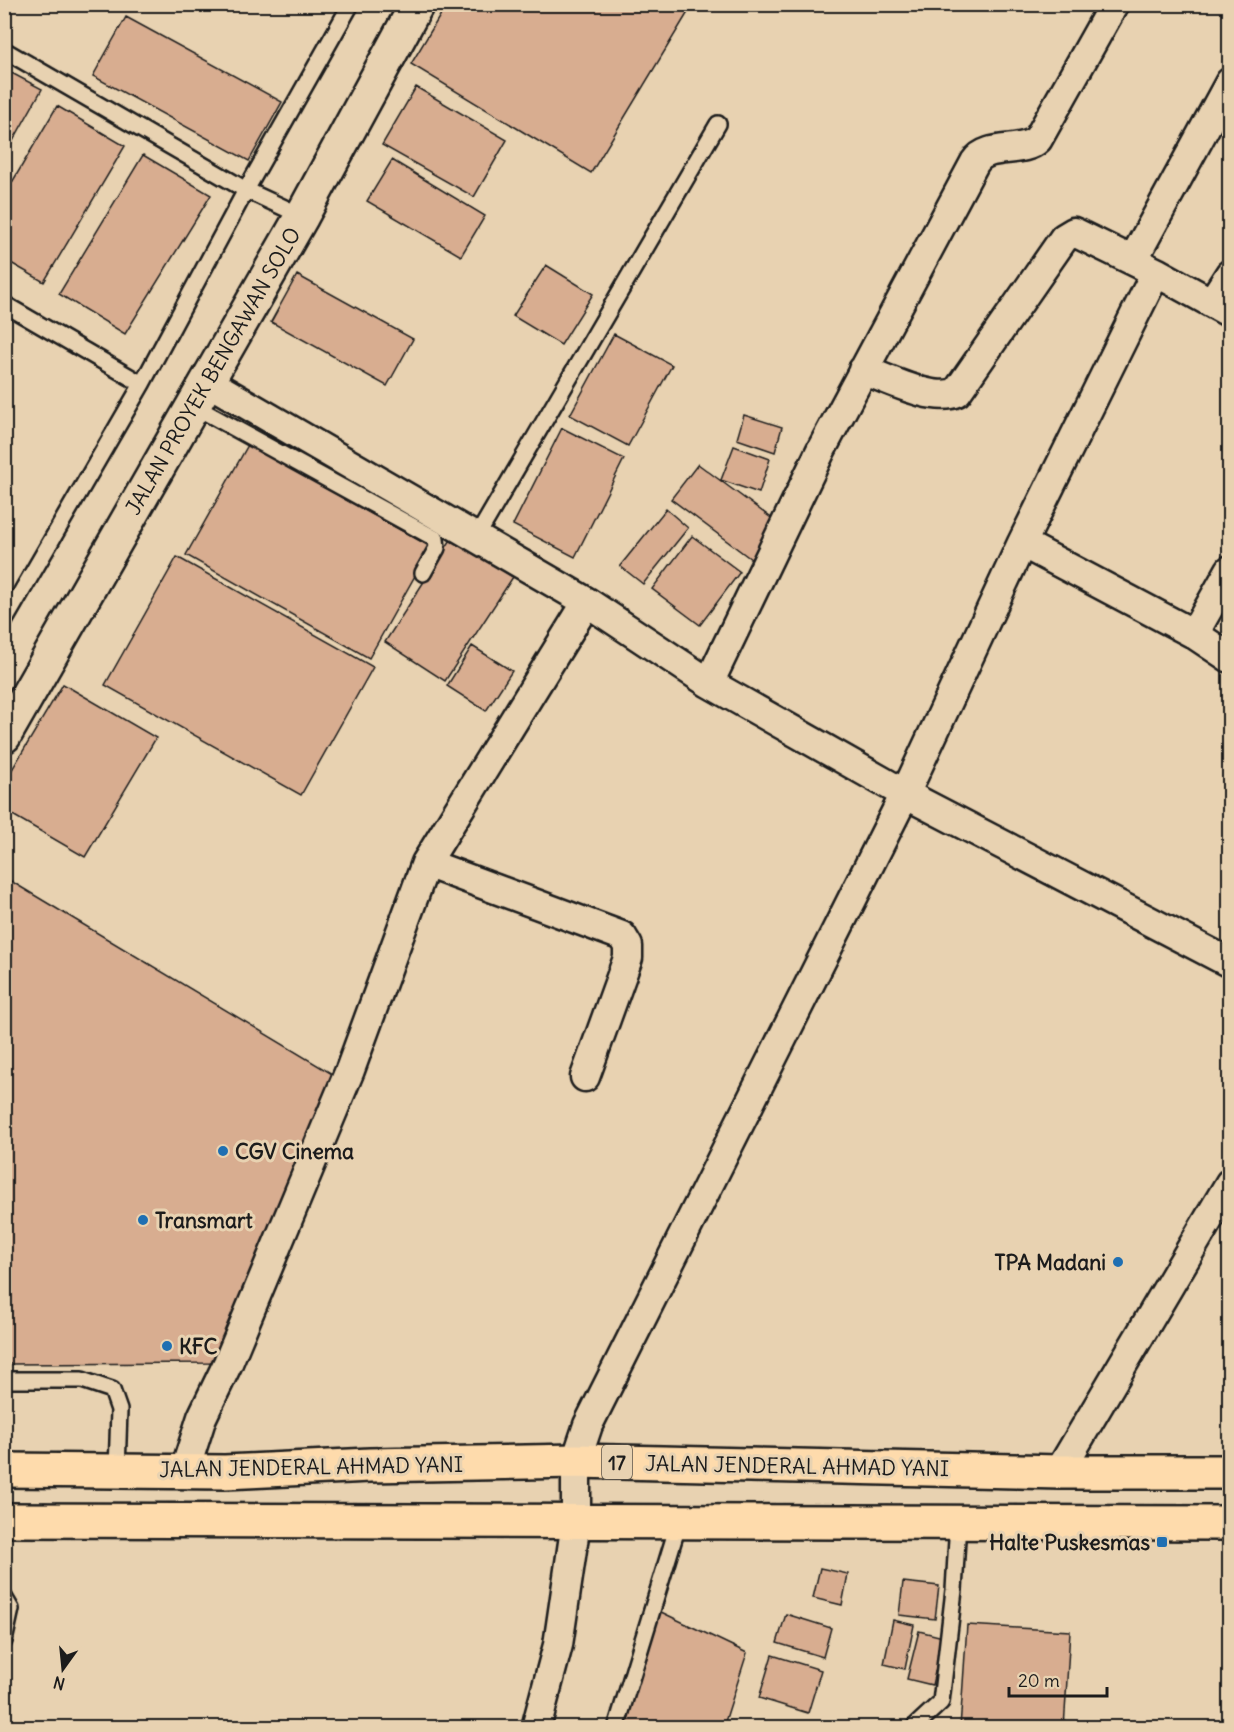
<svg xmlns="http://www.w3.org/2000/svg" width="1234" height="1732" font-family="Delius,sans-serif">
<style>
.building{fill:#d8ad90;stroke:#1c1c1c;stroke-width:1.5}
.lines{fill:none;stroke-linecap:round;stroke-linejoin:round}
.service-casing{stroke:#1c1c1c;stroke-width:20}
.minor-casing{stroke:#1c1c1c;stroke-width:33}
.tertiary-casing{stroke:#1c1c1c;stroke-width:38}
.trunk-casing{stroke:#1c1c1c;stroke-width:38}
.service{stroke:#e8d2b1;stroke-width:15}
.minor{stroke:#e8d2b1;stroke-width:28}
.tertiary{stroke:#e8d2b1;stroke-width:33}
.trunk{stroke:#fedbac;stroke-width:33}
.poi-dot{fill:#1f6fb2;stroke:#e8d2b1;stroke-width:2}
.labels{text-anchor:middle;dominant-baseline:central;stroke-width:6;stroke-linejoin:round;paint-order:stroke}
.shield{fill:#e8d2b1;stroke:#595349;stroke-width:1.5}
.shield-label{font-size:20px;font-weight:bold;fill:#1c1c1c}
.street-label{font-size:21px;fill:#1c1c1c;stroke:#e8d2b1}
.poi-label{font-size:21px;font-weight:bold;fill:#1c1c1c;stroke:#e8d2b1;text-anchor:start}
</style>
<rect width="100%" height="100%" fill="#e8d2b1"/>
<filter id="ink" filterUnits="userSpaceOnUse"><feTurbulence type="fractalNoise" baseFrequency=".0167" numOctaves="2"/><feDisplacementMap in="SourceGraphic" scale="12" xChannelSelector="R" yChannelSelector="G"/><feConvolveMatrix kernelMatrix="1 2 1 2 8 2 1 2 1" color-interpolation-filters="sRGB"/></filter>
<g filter="url(#ink)">
<path class="building" d="M447,4h246l-102,169 -180,-109z
M126,17l156,85 -33,59 -156,-85z
M4,69l38,20 -38,68z
M416,87l91,53 -33,57 -92,-52z
M57,106l68,40 -81,136 -40,-23v-63z
M143,155l68,40 -86,139 -66,-40z
M392,160l93,56 -24,40 -94,-55z
M546,265l47,29 -32,51 -48,-29z
M297,275l116,64 -26,47 -116,-64z
M614,334l58,31 -44,81 -58,-31z
M744,415l38,12 -7,25 -38,-13z
M562,428l62,31 -49,98 -62,-32z
M248,445l183,102 -62,111 -183,-103z
M734,446l36,13 -11,34 -38,-13z
M698,464l80,59 -27,36 -80,-60z
M666,509l22,19 -45,56 -23,-18z
M692,536l48,36 -40,53 -48,-36z
M452,538l61,39 -68,104 -60,-39z
M177,557l196,110 -72,128 -196,-110z
M472,646l40,25 -26,40 -39,-25z
M63,684l93,54 -71,119 -81,-47v-27z
M4,877l335,201 -114,285 -221,1z
M820,1568l28,6 -6,31 -29,-7z
M903,1582l36,4 -4,33 -36,-4z
M659,1611l88,42 -24,75h-98z
M786,1614l45,14 -8,29 -46,-14z
M893,1620l21,5 -9,44 -21,-5z
M967,1625l103,6 -6,97h-104z
M919,1631l24,6 -11,48 -25,-6z
M772,1655l49,15 -13,43 -49,-15z"/>
<g class="lines">
<defs>
<path id="service" d="M4,50l242,140 56,26
M4,304l138,80
M194,406l242,133 1,9 -14,25
M476,538l242,-414
M4,622l138,-238 104,-194 105,-186
M4,1380h78l30,10 7,20 -2,61
M4,1597l7,12 -7,32
M616,1728l63,-206
M913,1728l28,-26 13,-112 4,-68"/>
<path id="minor" d="M1133,260l97,-178
M1212,302l18,-28
M863,370c23,8 71,33 94,22l107,-154 10,-6 82,40 74,41
M208,382l379,220 122,81 112,-233 154,-288c13,-20 47,-7 63,-23l76,-135
M1022,543l172,91
M1230,570l-36,64 36,24
M709,683l196,111 117,-251 134,-271
M585,1077l43,-119v-12l-6,-10 -196,-73 161,-261
M185,1470l17,-53 26,-54 122,-293 76,-207
M1059,1472l171,-289
M536,1728l22,-83 18,-123v-61l12,-36 317,-631 325,169"/>
<path id="tertiary" d="M4,736l298,-520 115,-212"/>
<path id="trunk" d="M4,1470l221,2 145,-7 206,-4 483,11h171
M4,1520l1226,3"/>
</defs>
<use href="#service" class="service-casing"/>
<use href="#minor" class="minor-casing"/>
<use href="#tertiary" class="tertiary-casing"/>
<use href="#trunk" class="trunk-casing"/>
<use href="#service" class="service"/>
<use href="#minor" class="minor"/>
<use href="#tertiary" class="tertiary"/>
<use href="#trunk" class="trunk"/>
</g>
</g>
<g class="poi-dot">
<circle cx="223" cy="1151" r="6"/>
<circle cx="143" cy="1220" r="6"/>
<circle cx="1118" cy="1262" r="6"/>
<circle cx="167" cy="1346" r="6"/>
<rect x="1156" y="1536" width="12" height="12" rx="3"/>
</g>
<g class="labels">
<rect class="shield" x="602" y="1445" width="30" height="34" rx="4.5"/>
<g class="shield-label">
<text x="617" y="1462">17</text>
</g>
<g class="street-label">
<text transform="translate(213 371) rotate(-60)">JALAN PROYEK BENGAWAN SOLO</text>
<text transform="translate(797 1466) rotate(1)">JALAN JENDERAL AHMAD YANI</text>
<text transform="translate(311 1467) rotate(-1)">JALAN JENDERAL AHMAD YANI</text>
</g>
<g class="poi-label">
<text x="235" y="1151">CGV Cinema</text>
<text x="155" y="1220">Transmart</text>
<text x="1106" y="1262" text-anchor="end">TPA Madani</text>
<text x="179" y="1346">KFC</text>
<text x="1150" y="1542" text-anchor="end">Halte Puskesmas</text>
</g>
</g>
<rect width="1234" height="1732" fill="none" stroke="#e8d2b1" stroke-width="24"/>
<rect x="12" y="12" width="1210" height="1708" fill="none" stroke="#1c1c1c" stroke-width="2" filter="url(#ink)"/>
<g transform="translate(63 1669) rotate(195)" stroke="#e8d2b1" stroke-width="4.5" paint-order="stroke">
<path d="M0-4.5L10 22L0 15L-10 22Z" fill="#1c1c1c"/>
<text y="-9" font-size="16" font-weight="bold" text-anchor="middle" fill="#1c1c1c">N</text>
</g>
<path d="M1009 1687v9h98v-9" fill="none" stroke="#1c1c1c" stroke-width="3"/>
<text x="1018" y="1687" font-size="18" fill="#1c1c1c" stroke="#e8d2b1" stroke-width="4.5" paint-order="stroke">20 m</text>
</svg>
